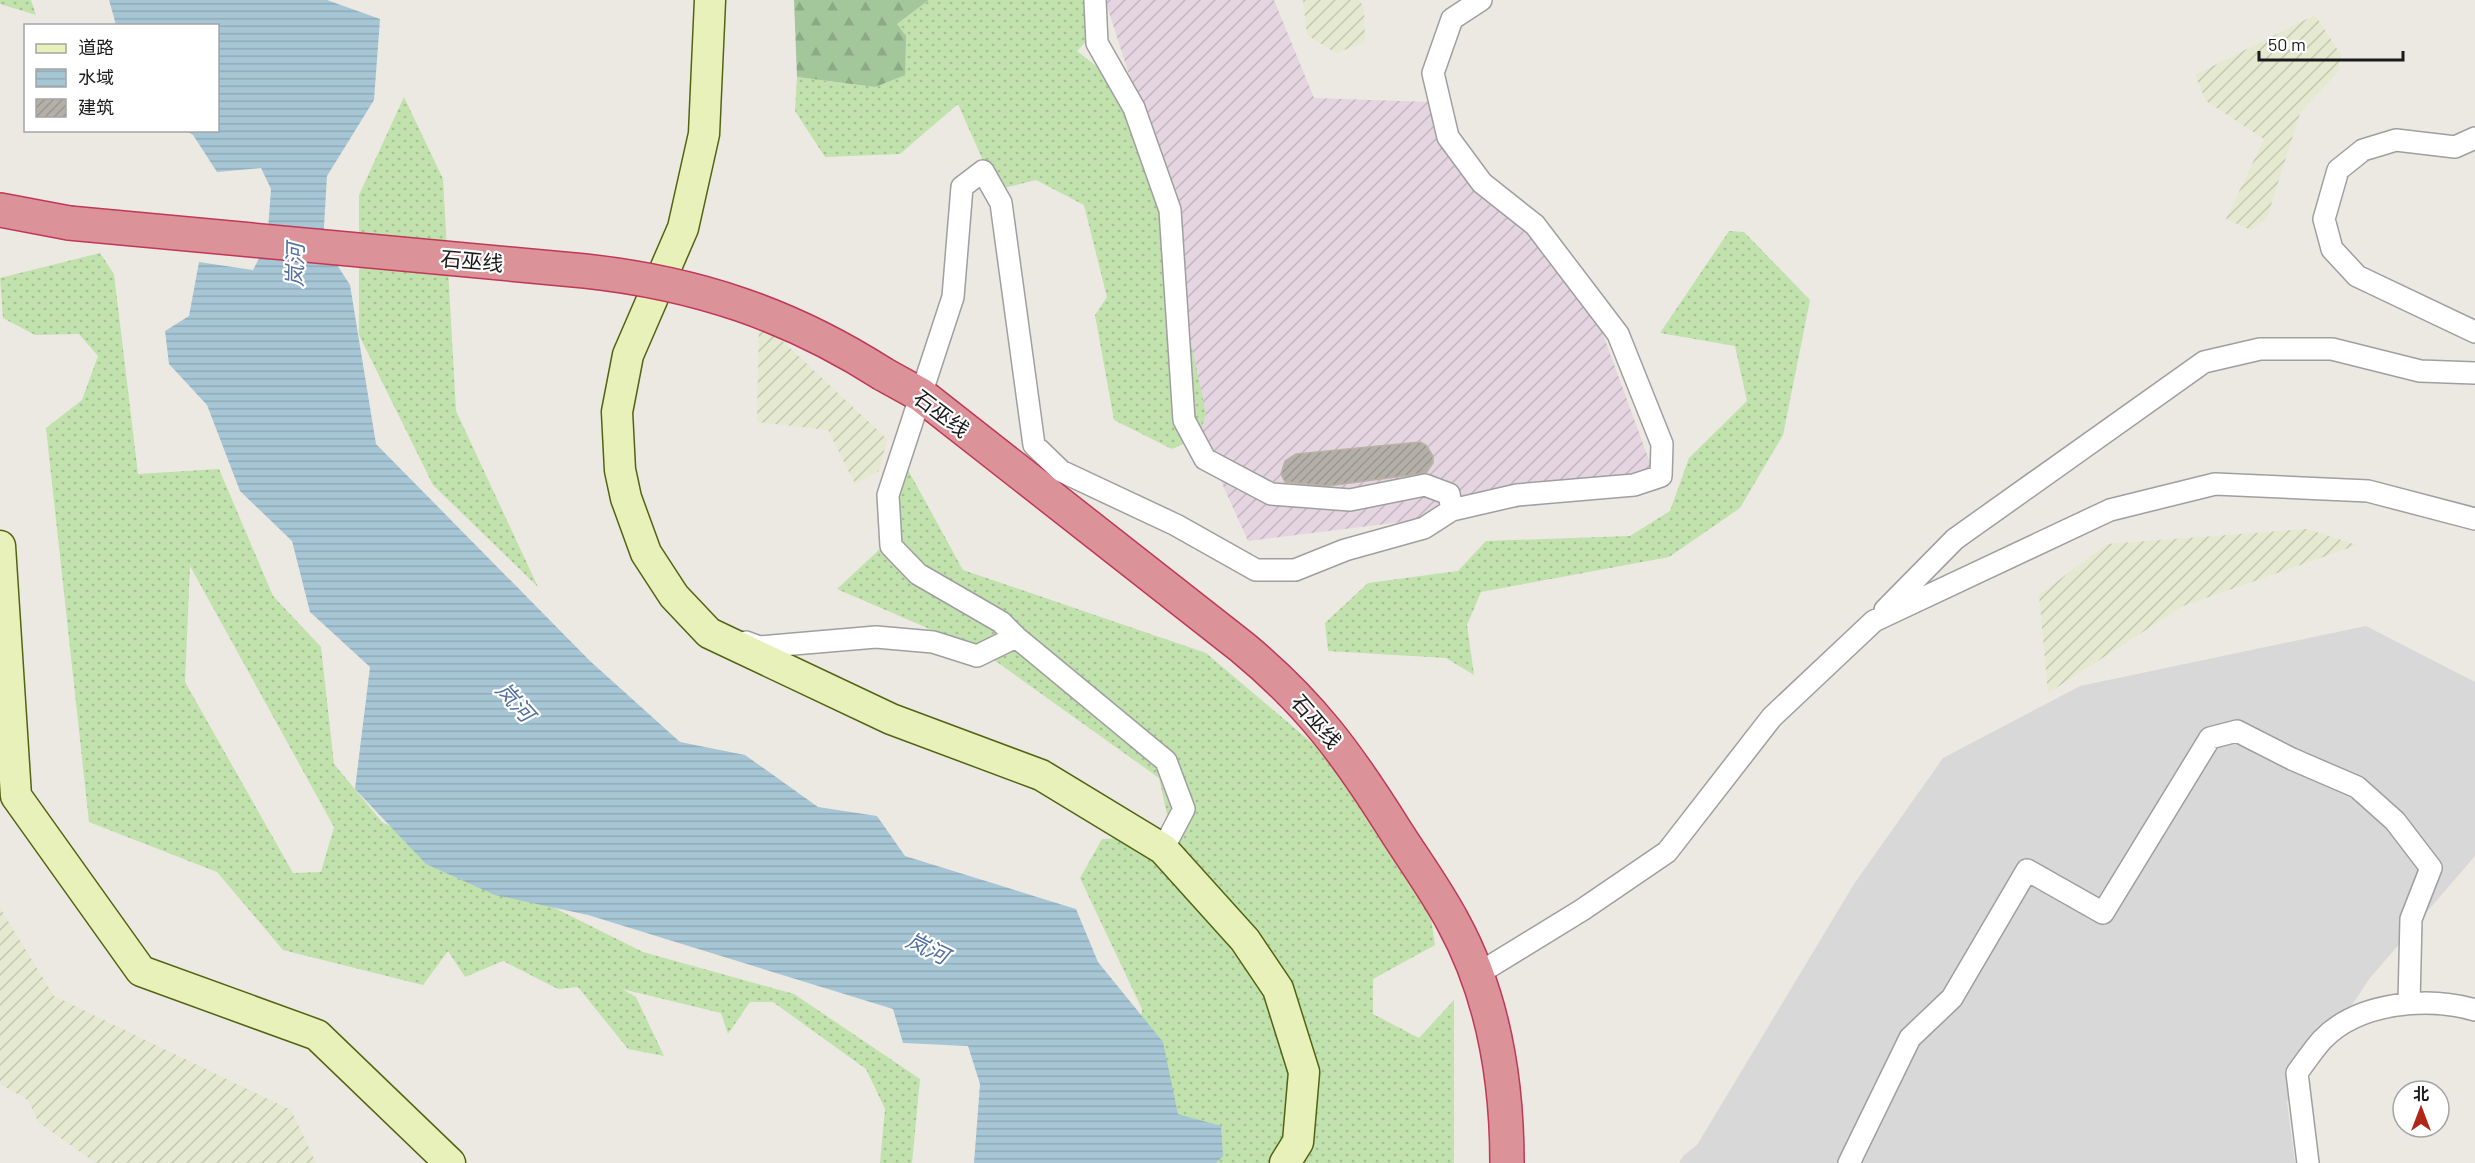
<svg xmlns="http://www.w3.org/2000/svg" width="2475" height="1163" font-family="Barlow,'Noto Sans SC',sans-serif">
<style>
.residential{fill:#d9d8d8}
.industrial{fill:url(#industrial-furrows)}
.farmland{fill:url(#farmland-furrows)}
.grass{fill:url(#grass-dots);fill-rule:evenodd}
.forest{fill:url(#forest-firs)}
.water{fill:url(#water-rules)}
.building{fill:url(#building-hatch);stroke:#bbb2a6;stroke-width:1.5}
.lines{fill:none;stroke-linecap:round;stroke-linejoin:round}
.street-casing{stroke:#9f9f9f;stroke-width:24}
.secondary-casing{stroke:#526411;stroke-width:33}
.highway-casing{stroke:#c13758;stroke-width:36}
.street{stroke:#fff;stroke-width:21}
.secondary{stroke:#e9f1bb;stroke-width:30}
.highway{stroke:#db9298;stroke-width:33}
.highway-bridge-casing{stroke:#c13758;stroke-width:36;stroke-linecap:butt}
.highway-bridge{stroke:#db9298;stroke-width:33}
.labels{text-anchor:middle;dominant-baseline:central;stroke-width:4.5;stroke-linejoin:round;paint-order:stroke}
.street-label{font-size:21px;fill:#1b1b1b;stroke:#fff}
.water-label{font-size:22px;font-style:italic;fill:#54719f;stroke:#fff}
</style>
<defs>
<pattern id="industrial-furrows" width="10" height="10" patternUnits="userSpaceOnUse" patternTransform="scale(1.5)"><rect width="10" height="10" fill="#e4d5e0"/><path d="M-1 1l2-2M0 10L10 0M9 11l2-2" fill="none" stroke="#c3b6c0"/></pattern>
<pattern id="farmland-furrows" width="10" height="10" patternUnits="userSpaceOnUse" patternTransform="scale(1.5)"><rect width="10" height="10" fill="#e4e9cf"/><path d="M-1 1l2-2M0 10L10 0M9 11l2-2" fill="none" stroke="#c3c7b1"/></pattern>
<pattern id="grass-dots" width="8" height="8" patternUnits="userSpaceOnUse" patternTransform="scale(1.5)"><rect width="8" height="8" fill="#c1e1ad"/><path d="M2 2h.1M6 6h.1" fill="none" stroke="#a5c094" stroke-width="1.8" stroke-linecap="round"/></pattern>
<pattern id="forest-firs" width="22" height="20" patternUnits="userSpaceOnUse" patternTransform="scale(1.5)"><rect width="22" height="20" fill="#a3c69b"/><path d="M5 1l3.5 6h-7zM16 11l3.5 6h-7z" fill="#8caa85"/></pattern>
<pattern id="water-rules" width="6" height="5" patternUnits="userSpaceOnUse" patternTransform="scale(1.5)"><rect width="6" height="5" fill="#a7c6d5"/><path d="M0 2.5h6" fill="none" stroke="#8faab6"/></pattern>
<pattern id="building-hatch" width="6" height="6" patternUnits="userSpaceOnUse" patternTransform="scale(1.5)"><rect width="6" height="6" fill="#b4afa8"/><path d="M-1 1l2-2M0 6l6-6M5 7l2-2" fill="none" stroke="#9a9690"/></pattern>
</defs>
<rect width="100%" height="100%" fill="#ece9e2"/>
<path class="residential" d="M2366,626l109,56v174l-105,122 -83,124 8,61h-616l5,-8 13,-10 157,-261 89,-126 137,-72z"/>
<path class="industrial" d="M1105,0h169l40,98 115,4 157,186 74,202 -412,51 -61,-135 -19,-211z"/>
<path class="farmland" d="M1303,0h56l5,8 1,34 -29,11 -29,-18z
M2315,15l26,40 -3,17 -38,41 -33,105 -16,12 -25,-11 38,-80 -58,-38 -11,-26z
M759,319l128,120 -8,32 -24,13 -27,-54 -71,-8z
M2307,529l50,16 -174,61 -135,87 -9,-98 68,-51z
M0,908l54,88 237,114 25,53h-220l-58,-41 -10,-22 -28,-16z"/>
<path class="grass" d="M0,0h31l5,15 -36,-11z
M929,0h161l10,27 -23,24 31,24 49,104 49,235 -7,23 -27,12 -58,-29 -19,-105 12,-18 -23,-92 -48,-25 -40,10 -38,-86 -58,50 -75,3 -30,-46 2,-34 78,10 22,-63z
M404,97l39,82 13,232 82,176 -105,-102 -74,-150v-140z
M1729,231l15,1 66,68 -27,135 -43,73 -71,49 -188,35 -14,33 7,50 -28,-17 -118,-7 -3,-28 43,-40 90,-12 28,-30 144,-5 40,-25 19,-53 58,-57 -12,-55 -75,-13z
M100,253l14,21 24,200 81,-5 54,127 48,51 13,117 48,58 261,130 151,42 126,85 -8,84h-32l5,-54 -19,-40 -93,-67h-23l-22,32 -7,-21 -99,-24 14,8 28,59 -36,-7 -50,-62 -20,2 -55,-28 -38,16 -17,-26 -25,34 -140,-35 -66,-78 -128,-50 -43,-394 36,-28 16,-44 -19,-22 -44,1 -32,-17 -3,-40zM190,566l144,261 -13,45 -28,1 -108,-191z
M896,448l67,122 243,83 119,101 100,124 10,67 -62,34v35l46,24 35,-38v163h-330l18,-154 -62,-131 22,-39 70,-2 -13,-59 -176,-126 -146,-63 56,-52z"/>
<path class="forest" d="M794,0h135l-32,24 9,12 -1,39 -30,12 -78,-10z"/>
<path class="water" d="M109,0h218l53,19 -6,81 -47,76 -4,67 27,42 26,159 214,217 90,81 65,13 73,52 59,9 28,40 171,53 22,53 65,80 15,72 43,12 2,30 -7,7h-242l6,-79 -12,-38 -65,-3 -10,-34 -305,-94 -93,-20 -69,-31 -71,-75 15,-122 -60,-55 -18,-71 -52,-50 -33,-86 -38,-41 -4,-33 24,-15 10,-54 54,8 14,-27 4,-54 -10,-21 -44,4 -24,-37 -7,-4 32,-1v-104l-102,-1z"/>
<path class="building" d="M1420,442l6,3 7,11v7l-7,10 -98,13 -43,-4 -4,-8 4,-13 11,-7z"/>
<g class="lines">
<defs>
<path id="street" d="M1095,0l2,43 37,65 36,102 14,210 21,39 66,35 79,6 75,-15 24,9 3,16 -28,18 -79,22 -50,20h-39l-80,-45 -115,-54 -27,-26 -33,-242 -18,-32 -21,16 -9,110 -65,198 3,51 27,28 83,48 15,15 150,124 18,48 -21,40
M2475,138l-20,9 -59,-7 -33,10 -25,20 -14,49 8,30 25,27 118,56
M1452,510l65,-15 117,-10 27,-9 1,-32 -44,-110 -83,-109 -53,-42 -34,-46 -15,-64 19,-54 29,-19
M1885,610l70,-71 249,-177 56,-13h72l88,22 55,2
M746,642l13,5 117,-10 57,5 44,14 39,-19
M1476,975l106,-65 85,-58 105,-135 102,-96 236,-111 105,-26 153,7 107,28
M1849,1163l61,-125 42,-40 75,-128 76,43 107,-175 27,-7 55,28 65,28 38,34 36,47 -20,51 -2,84
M2308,1163l-11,-90c8,-11 16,-23 25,-33 36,-38 106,-44 153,-30"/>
<path id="secondary" d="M710,0l-6,134 -21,94 -55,127 -11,57 3,58 6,28 20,55 28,43 35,37 182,86 150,56 122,74 82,91 33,49 26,83 -6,70 -13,21
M0,546l16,250 125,175 176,64 133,128"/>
<path id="highway" d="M0,210l69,13
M883,374l38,21 321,252c69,57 106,108 153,183 19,30 41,60 58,92 40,73 54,159 54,241"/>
</defs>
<use href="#street" class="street-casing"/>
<use href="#secondary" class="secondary-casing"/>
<use href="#highway" class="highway-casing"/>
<use href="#street" class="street"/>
<use href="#secondary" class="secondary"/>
<use href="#highway" class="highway"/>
<defs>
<path id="highway-bridge" d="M69,223l516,48c111,12 204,43 298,103"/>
</defs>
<use href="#highway-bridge" class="highway-bridge-casing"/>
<use href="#highway-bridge" class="highway-bridge"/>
</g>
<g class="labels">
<g class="street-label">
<text transform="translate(472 260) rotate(5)">石巫线</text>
<text transform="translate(942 413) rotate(37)">石巫线</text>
<text transform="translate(1317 721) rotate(49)">石巫线</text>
</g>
<g class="water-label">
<text transform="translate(294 265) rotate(-89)">岚河</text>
<text transform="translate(516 701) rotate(48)">岚河</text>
<text transform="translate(928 947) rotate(26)">岚河</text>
</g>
</g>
<rect x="24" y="24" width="195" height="108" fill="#ffffff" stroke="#a4a4a4" stroke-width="1.5"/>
<rect x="36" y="44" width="30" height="9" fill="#e9f1bb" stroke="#a4a4a4" stroke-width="1.5"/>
<text x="78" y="54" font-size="18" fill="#1b1b1b">道路</text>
<rect x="36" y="69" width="30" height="18" fill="url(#water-rules)" stroke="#a4a4a4" stroke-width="1.5"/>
<text x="78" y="84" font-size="18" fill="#1b1b1b">水域</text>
<rect x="36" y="99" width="30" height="18" fill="url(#building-hatch)" stroke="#a4a4a4" stroke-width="1.5"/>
<text x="78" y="114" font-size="18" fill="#1b1b1b">建筑</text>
<g transform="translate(2421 1109)"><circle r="28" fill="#ffffff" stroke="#a4a4a4" stroke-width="1.5"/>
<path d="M0-4.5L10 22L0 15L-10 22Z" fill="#b02717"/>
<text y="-9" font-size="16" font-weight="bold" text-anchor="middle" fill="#1b1b1b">北</text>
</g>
<path d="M2259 51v9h144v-9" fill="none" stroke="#1b1b1b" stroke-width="3"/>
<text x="2268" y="51" font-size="18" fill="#1b1b1b" stroke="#ffffff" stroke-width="4.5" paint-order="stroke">50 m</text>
</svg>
